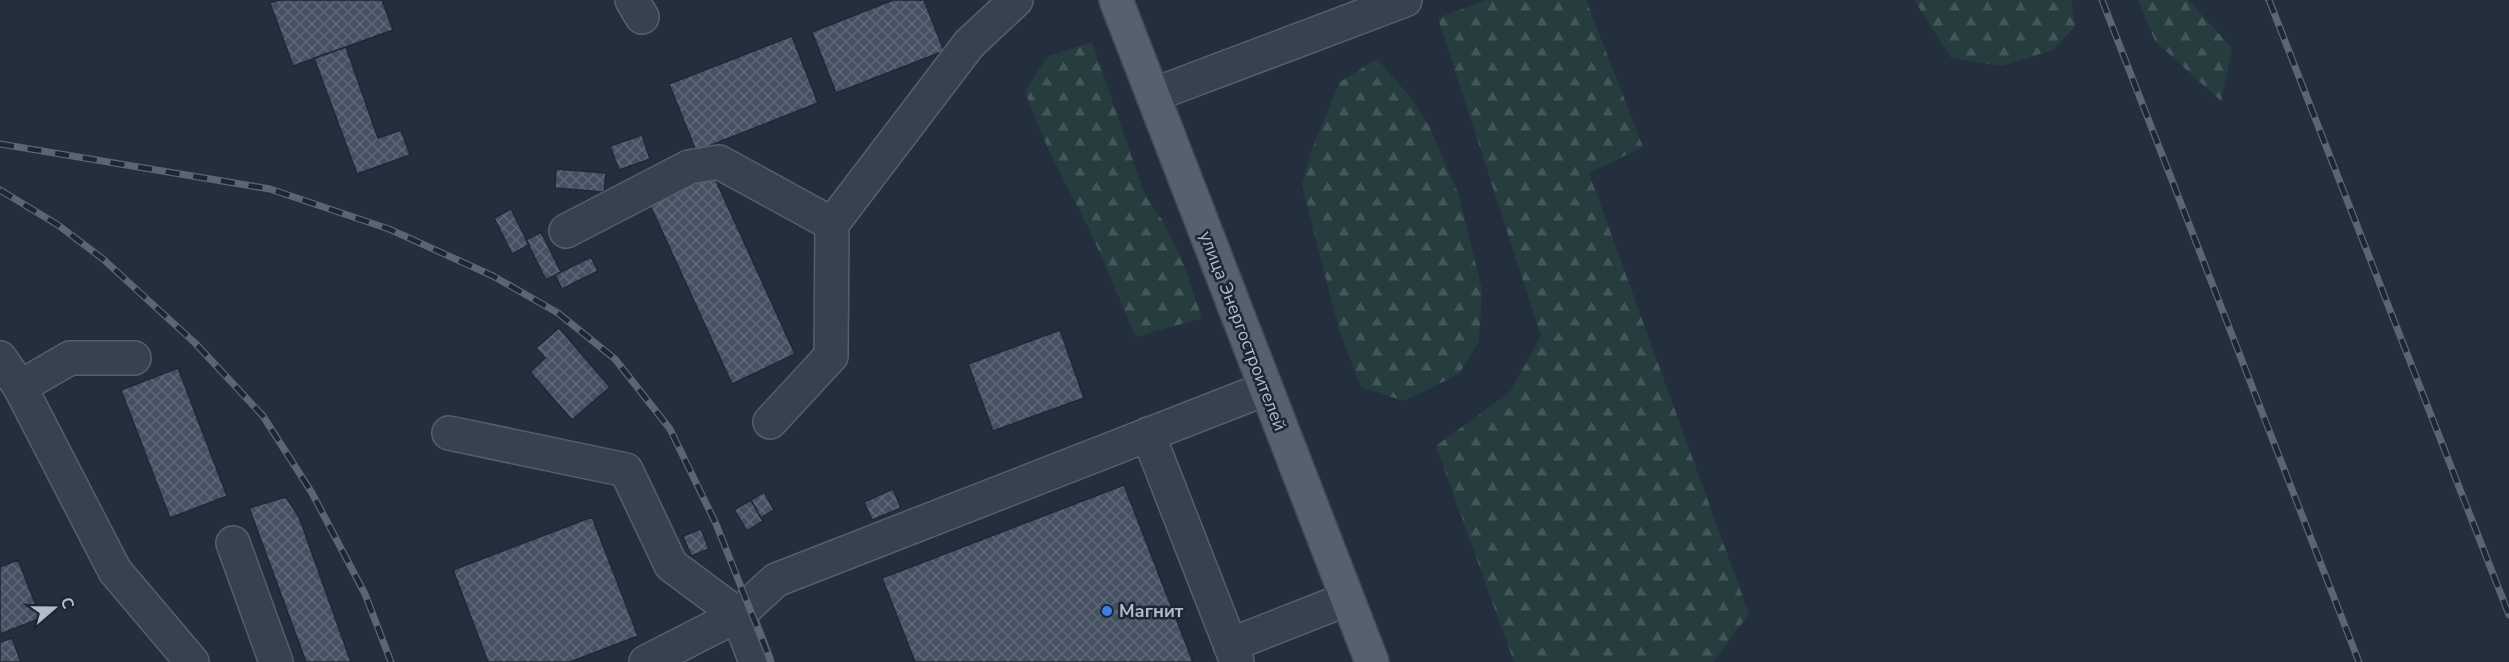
<svg xmlns="http://www.w3.org/2000/svg" width="2509" height="662" font-family="'Nunito Sans',sans-serif">
<style>
.forest{fill:url(#forest-firs)}
.building{fill:url(#building-cross-hatch);stroke:#1f2835;stroke-width:1.5}
.lines{fill:none;stroke-linecap:round;stroke-linejoin:round}
.minor-casing{stroke:#565f6c;stroke-width:36}
.major-casing{stroke:#414a57;stroke-width:36}
.minor{stroke:#38414e;stroke-width:33}
.major{stroke:#56606e;stroke-width:33}
.rail-casing{stroke:#5a6575;stroke-width:7}
.rail{stroke:#1d2633;stroke-width:4.5;stroke-dasharray:14;stroke-linecap:butt}
.shop-dot{fill:#3f7fe0;stroke:#1d2633;stroke-width:2}
.labels{text-anchor:middle;dominant-baseline:central;stroke-width:5;stroke-linejoin:round;paint-order:stroke}
.street-label{font-size:18px;fill:#b4bcc9;stroke:#1d2633}
.poi-label{font-size:18px;font-weight:bold;fill:#b4bcc9;stroke:#1d2633;text-anchor:start}
</style>
<defs>
<pattern id="forest-firs" width="22" height="20" patternUnits="userSpaceOnUse" patternTransform="scale(1.5)"><rect width="22" height="20" fill="#263c3f"/><path d="M5 1l3.5 6h-7zM16 11l3.5 6h-7z" fill="#435659"/></pattern>
<pattern id="building-cross-hatch" width="8" height="8" patternUnits="userSpaceOnUse" patternTransform="scale(1.5)"><rect width="8" height="8" fill="#455162"/><path d="M0 0l8 8M0 8l8-8" fill="none" stroke="#5d6877"/></pattern>
</defs>
<rect width="100%" height="100%" fill="#242f3e"/>
<path class="forest" d="M1486,0h100l57,147 -54,26 160,441 -36,48h-199l-78,-216 74,-54 31,-56 -103,-318z
M1914,0h157l4,27 -22,23 -51,16 -51,-8z
M2138,0h50l44,48 -11,53 -66,-60z
M1092,42l52,151 20,30 17,34 21,61 -66,19 -44,-102 -43,-84 -24,-59 22,-35z
M1377,59l35,40 18,29 29,67 23,95 -3,51 -20,33 -55,27 -43,-14 -22,-57 -37,-145 9,-34 29,-69z"/>
<path class="building" d="M279,0h103l11,30 -100,36 -23,-63z
M893,0h31l20,51 -108,42 -24,-61z
M792,36l26,67 -122,48 -27,-67z
M346,47l32,91 23,-8 9,25 -53,19 -43,-116z
M642,135l8,24 -31,11 -9,-24z
M556,169l50,4 -2,19 -49,-4z
M713,174l82,180 -63,30 -83,-181z
M511,209l18,36 -17,9 -18,-36z
M541,232l20,40 -15,8 -20,-40z
M591,257l7,14 -36,18 -7,-14z
M559,328l51,59 -38,33 -42,-48 15,-14 -9,-10z
M1060,330l24,68 -91,33 -25,-67z
M178,368l49,128 -57,22 -49,-128z
M1124,485l69,177h-278l-33,-84z
M893,489l8,19 -29,12 -8,-18z
M764,492l10,18 -13,8 -10,-18z
M286,497l13,20 52,145h-45l-57,-154z
M751,500l12,21 -16,10 -13,-21z
M592,517l46,119 -68,26h-82l-35,-92z
M701,529l8,20 -18,7 -8,-20z
M18,560l23,58 -41,16v-67z
M12,638l9,24h-21v-20z"/>
<g class="lines">
<defs>
<path id="minor" d="M632,0l10,17
M1153,95l252,-95
M566,231l123,-64 30,-5 113,62
M0,358l20,29 95,184 77,91
M20,387l50,-29h64
M770,422l61,-66 1,-132 137,-180 47,-44
M449,433l177,37 45,95 67,50 18,47
M1148,434l89,228
M233,543l43,119
M1230,645l117,-46
M646,662l92,-47 38,-35 489,-191"/>
<path id="major" d="M1116,0l256,662"/>
</defs>
<use href="#minor" class="minor-casing"/>
<use href="#major" class="major-casing"/>
<use href="#minor" class="minor"/>
<use href="#major" class="major"/>
<defs>
<path id="rail" d="M2102,0l257,662
M2269,0l240,615
M0,144l270,45 119,40 104,47 65,37 57,46 55,70 46,95 55,138
M0,190l58,35 45,34 92,84 68,73 49,77 53,101 26,68"/>
</defs>
<use href="#rail" class="rail-casing"/>
<use href="#rail" class="rail"/>
</g>
<circle class="shop-dot" cx="1107" cy="611" r="6"/>
<g class="labels">
<g class="street-label">
<text transform="translate(1243 331) rotate(69)">улица Энергостроителей</text>
</g>
<g class="poi-label">
<text x="1119" y="611">Магнит</text>
</g>
</g>
<g transform="translate(54 608) rotate(70)" stroke="#1d2633" stroke-width="4.5" paint-order="stroke">
<path d="M0-4.5L10 22L0 15L-10 22Z" fill="#b4bcc9"/>
<text y="-9" font-size="16" font-weight="bold" text-anchor="middle" fill="#b4bcc9">С</text>
</g>
</svg>
